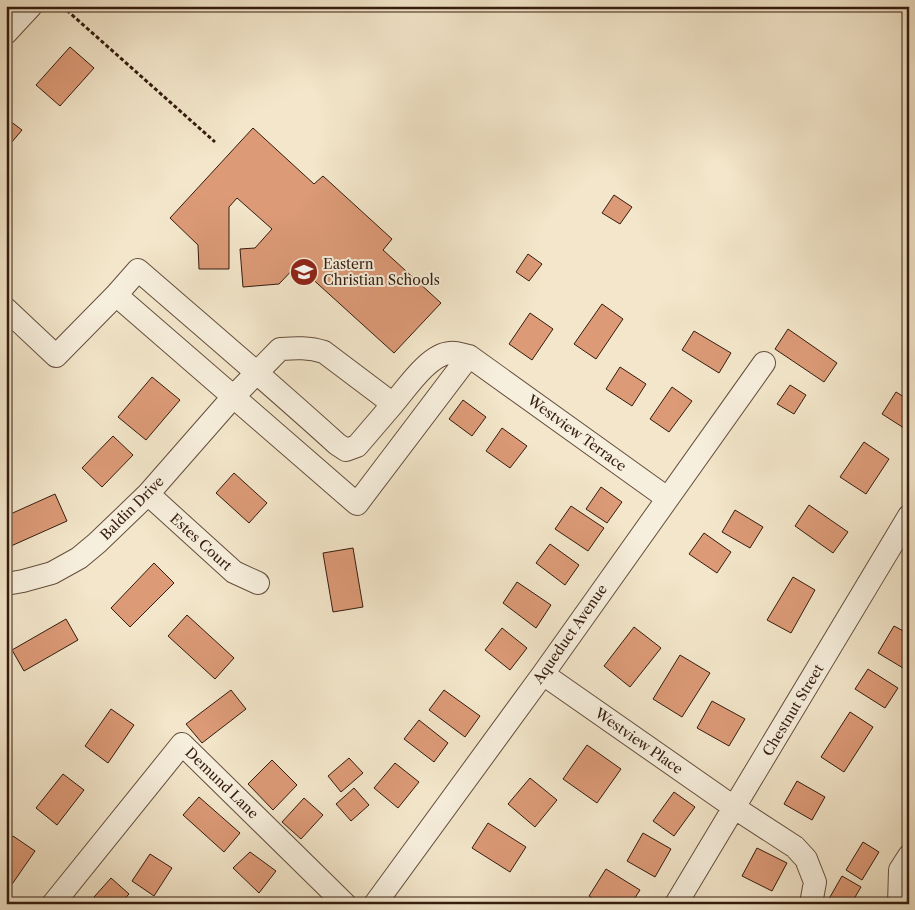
<svg xmlns="http://www.w3.org/2000/svg" width="915" height="910" font-family="'Libre Caslon Text',serif">
<style>
.building{fill:#dc9a77;stroke:#341c0e}
.lines{fill:none;stroke-linecap:round;stroke-linejoin:round}
.minor-casing{stroke:#644e3d;stroke-width:24}
.path{stroke:#341c0e;stroke-width:3;stroke-dasharray:4 2.5;stroke-linecap:butt}
.minor{stroke:#f7efdd;stroke-width:22}
.labels{text-anchor:middle;dominant-baseline:central;stroke-width:4;stroke-linejoin:round;paint-order:stroke}
.poi-label{font-size:14px;fill:#341c0e;stroke:#f7efdd;text-anchor:start}
.street-label{font-size:14px;fill:#341c0e;stroke:#f7efdd}
</style>
<rect width="100%" height="100%" fill="#f3e6ca"/>
<filter id="stains"><feTurbulence type="fractalNoise" baseFrequency=".004" numOctaves="4"/><feColorMatrix values="0 0 0 0 .2 0 0 0 0 .09 0 0 0 0 .02 0 0 0 .5 -.17"/></filter>
<radialGradient id="worn" r=".72"><stop offset=".6" stop-color="#630" stop-opacity="0"/><stop offset="1" stop-color="#630" stop-opacity=".3"/></radialGradient>
<path class="building" d="M70,47l24,21 -34,38 -24,-21z
M6,118l16,12 -16,19z
M253,128l61,56 9,-8 69,63 -9,11 58,53 -47,50 -97,-88 -18,19 -36,3 -3,-38 15,-1 17,-19 -35,-31 -8,9v62h-30l-1,-24 -28,-27z
M614,195l18,12 -12,17 -18,-11z
M528,254l14,10 -13,17 -13,-9z
M602,304l21,15 -27,40 -22,-15z
M530,313l23,16 -21,31 -23,-16z
M788,329l49,34 -13,19 -49,-33z
M694,331l37,22 -12,20 -37,-23z
M620,367l26,17 -14,22 -26,-17z
M152,377l28,23 -34,40 -28,-23z
M790,385l16,10 -12,19 -17,-10z
M672,387l20,14 -23,31 -19,-13z
M896,392l13,8v26l-2,4 -25,-16z
M463,400l23,17 -14,19 -23,-17z
M502,428l25,18 -17,22 -24,-17z
M113,436l20,19 -31,32 -20,-19z
M864,442l25,17 -23,35 -26,-17z
M234,473l33,30 -18,20 -33,-30z
M601,487l21,15 -15,21 -21,-14z
M55,494l12,27 -56,25 -5,-10v-20z
M809,505l39,27 -15,21 -38,-27z
M571,506l33,22 -16,23 -33,-22z
M735,510l28,17 -13,21 -28,-16z
M704,533l27,19 -14,21 -28,-19z
M550,544l29,21 -14,20 -29,-22z
M353,548l10,59 -30,5 -10,-59z
M154,563l20,20 -44,44 -19,-19z
M793,577l22,13 -24,43 -24,-13z
M517,582l34,23 -15,23 -33,-25z
M187,615l47,43 -19,21 -47,-43z
M66,619l12,21 -54,31 -12,-21z
M894,626l15,8v25l-6,9 -25,-15z
M634,627l27,21 -31,39 -26,-21z
M502,628l25,20 -17,22 -25,-20z
M680,655l30,18 -28,44 -29,-18z
M868,669l30,19 -13,20 -30,-19z
M231,690l15,19 -44,34 -16,-19z
M444,690l36,26 -15,21 -36,-27z
M712,701l33,18 -16,27 -32,-18z
M111,709l23,16 -26,38 -23,-17z
M850,712l23,15 -29,45 -23,-15z
M419,720l29,23 -14,19 -30,-23z
M587,745l34,24 -24,34 -34,-24z
M349,758l14,15 -22,19 -13,-16z
M272,760l25,25 -24,25 -25,-26z
M395,763l24,19 -21,26 -24,-20z
M63,774l21,16 -27,35 -21,-17z
M530,778l27,22 -22,27 -27,-23z
M797,781l28,16 -13,23 -28,-16z
M354,788l15,17 -18,16 -15,-17z
M674,792l21,15 -21,29 -21,-15z
M199,797l41,36 -16,19 -41,-37z
M304,798l19,17 -22,24 -19,-17z
M488,823l38,24 -16,25 -38,-24z
M643,833l28,16 -16,28 -28,-16z
M13,836l22,15 -29,42v-47z
M863,842l16,10 -17,28 -16,-10z
M757,848l30,15 -15,28 -30,-15z
M250,852l26,19 -17,22 -26,-25z
M150,854l22,14 -18,28 -22,-15z
M606,869l34,21 -9,14h-31l-11,-8z
M842,876l19,11 -10,17h-25z
M111,878l18,16 -9,10h-18l-8,-7z"/>
<g class="lines">
<defs>
<path id="minor" d="M6,33l25,-27
M6,309l50,47 60,-61 241,209 112,-148 198,142
M393,404c13,-15 36,-50 57,-51 6,-1 13,2 19,3
M148,494l86,78 24,11
M6,584l17,-3 29,-8 27,-15 18,-15 51,-49 85,-97 47,-48c15,-1 29,-2 44,3l69,52 -36,42 -11,4 -9,-6c-65,-59 -132,-116 -199,-174l-22,25
M543,674l192,134 60,39 11,12 9,23 -4,22
M53,904l129,-160 163,160
M375,904l168,-230 221,-311
M676,904l233,-388
M899,904l1,-34 9,-14"/>
</defs>
<use href="#minor" class="minor-casing"/>
<path class="path" d="M62,6l153,136"/>
<use href="#minor" class="minor"/>
</g>
<defs>
<symbol id="school-disc" viewBox="-11 -11 22 22"><circle r="9.5" fill="#8f2418" stroke="#f7efdd"/><path d="M0-5L7-2L0 1L-7-2ZM-4 1L0 2.5L4 1V4Q0 6-4 4Z" fill="#fff"/></symbol>
</defs>
<g fill-rule="evenodd">
<use href="#school-disc" x="288" y="256" width="32" height="32"/>
</g>
<g class="labels">
<g class="poi-label">
<text x="323" y="264">Eastern<tspan x="323" dy="16">Christian Schools</tspan></text>
</g>
<g class="street-label">
<text transform="translate(577 433) rotate(36)">Westview Terrace</text>
<text transform="translate(132 508) rotate(-45)">Baldin Drive</text>
<text transform="translate(201 542) rotate(42)">Estes Court</text>
<text transform="translate(570 634) rotate(-55)">Aqueduct Avenue</text>
<text transform="translate(793 710) rotate(-59)">Chestnut Street</text>
<text transform="translate(639 741) rotate(35)">Westview Place</text>
<text transform="translate(222 783) rotate(44)">Demund Lane</text>
</g>
</g>
<rect width="915" height="910" fill="none" stroke="#f3e6ca" stroke-width="25"/>
<rect x="8" y="8" width="900" height="895" fill="none" stroke="#341c0e" stroke-width="2.5"/>
<rect x="12" y="12" width="890" height="885" fill="none" stroke="#341c0e"/>
<rect width="100%" height="100%" filter="url(#stains)"/>
<rect width="100%" height="100%" fill="url(#worn)"/>
</svg>
